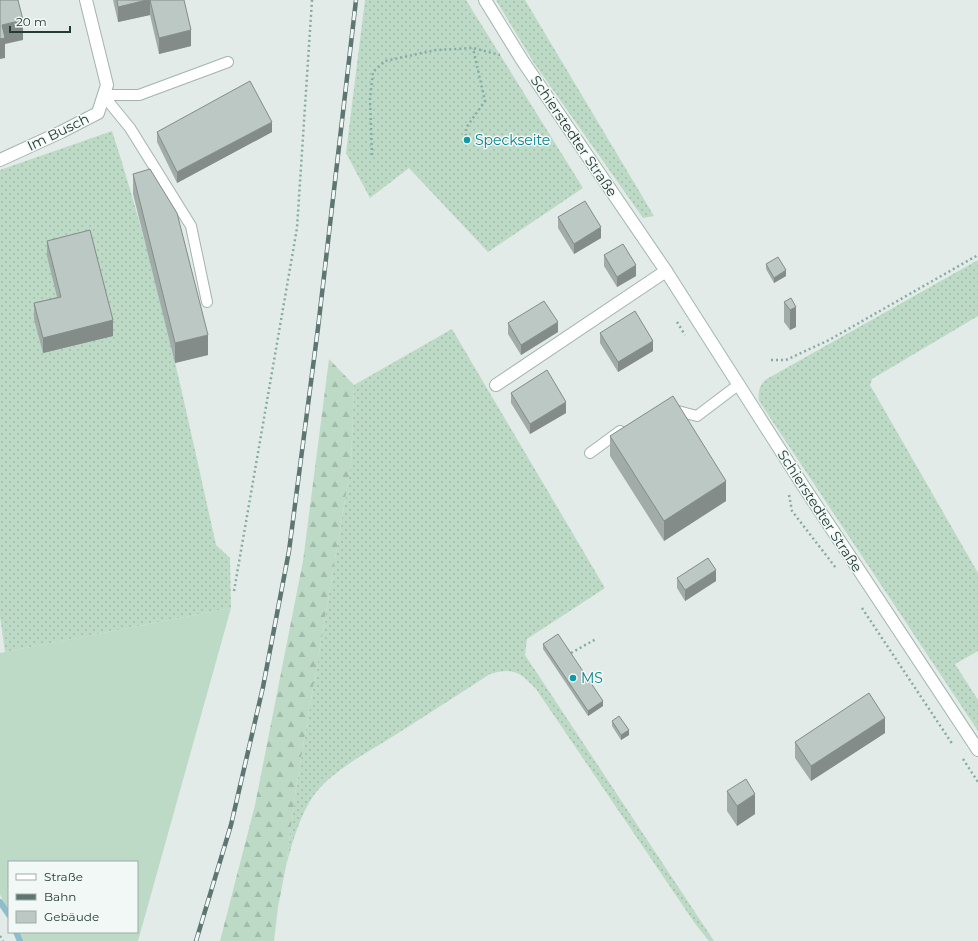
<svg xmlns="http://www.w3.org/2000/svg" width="978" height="941" font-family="Montserrat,sans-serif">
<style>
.grass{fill:url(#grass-dots)}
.forest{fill:url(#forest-firs)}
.garden{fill:#bddac7}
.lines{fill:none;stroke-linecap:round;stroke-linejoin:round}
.stream{stroke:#8ebdcc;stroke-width:6}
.lane-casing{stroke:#a5b3af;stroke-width:12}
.street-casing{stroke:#a5b3af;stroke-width:14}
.secondary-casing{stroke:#a1b6b0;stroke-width:14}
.path{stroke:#85aca3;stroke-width:2.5;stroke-dasharray:2 3;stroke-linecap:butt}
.lane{stroke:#fff;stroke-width:10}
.street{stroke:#fff;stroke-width:12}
.secondary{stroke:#fff;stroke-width:12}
.rail-casing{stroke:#5e7672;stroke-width:4.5}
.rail{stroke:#f2f8f5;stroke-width:3;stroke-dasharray:9;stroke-linecap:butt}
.wall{fill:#a1aca9}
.shaded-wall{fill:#838c89}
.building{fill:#bbc8c4;stroke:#838c89}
.culture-dot{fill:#0f9aa8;stroke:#f2f8f5;stroke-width:1.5}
.labels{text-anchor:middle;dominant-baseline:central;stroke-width:3;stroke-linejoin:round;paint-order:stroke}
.street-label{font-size:14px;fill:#233b36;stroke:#f2f8f5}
.culture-label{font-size:14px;fill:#0d838f;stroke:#f2f8f5;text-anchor:start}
</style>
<defs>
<pattern id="grass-dots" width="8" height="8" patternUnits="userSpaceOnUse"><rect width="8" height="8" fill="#bddac7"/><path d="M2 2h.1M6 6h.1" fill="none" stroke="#a2bcac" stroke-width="1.8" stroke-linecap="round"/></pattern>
<pattern id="forest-firs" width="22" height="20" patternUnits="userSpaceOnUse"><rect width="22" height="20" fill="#bddac7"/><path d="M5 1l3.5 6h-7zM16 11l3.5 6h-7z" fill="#a2bcac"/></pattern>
</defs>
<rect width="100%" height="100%" fill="#e2ebe8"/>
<path class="grass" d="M365,0h101l117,188 -95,64 -79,-84 -39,30 -24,-45z
M496,0h29l129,216 -11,2 -109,-155z
M112,131c44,135 73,275 104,414l14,13 1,50 -226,44 -5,-36v-446z
M978,260v56l-106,63 -2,6 108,188v78l-23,13 23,36v31l-219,-330c-1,-10 0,-14 6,-21z
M452,329l153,259 -78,51 -2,16 189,286h-5l-13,-16 -160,-236c-16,-17 -23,-22 -46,-15 -35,23 -70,45 -106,68 -23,14 -54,31 -70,53 -15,22 -21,46 -28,71l10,-78 55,-323 3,-80z"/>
<path class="forest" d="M329,359l25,26 -3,80 -55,323 -10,78 -8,41 -4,34h-54l35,-136 48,-244z"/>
<path class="garden" d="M231,608l-93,333h-117l-4,-9h120v-70h-128v52l-9,-20v-241z"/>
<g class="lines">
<path class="stream" d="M0,902l9,13
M16,932l4,9"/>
<defs>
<path id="lane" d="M103,95l27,33 61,98 16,76
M103,95h36l89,-33
M670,409l27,7 41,-31
M590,453l30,-22"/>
<path id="street" d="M0,160l61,-28 37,-19 9,-28 -21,-85
M496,385l170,-114"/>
<path id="secondary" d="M485,0l37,60 144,211 136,213 176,266"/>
</defs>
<use href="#lane" class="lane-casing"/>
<use href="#street" class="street-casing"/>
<use href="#secondary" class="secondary-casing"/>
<path class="path" d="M466,136v-8l19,-27 -12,-53
M372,155l-2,-56 3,-27 12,-11 51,-11 37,-2 27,7
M677,322l8,13
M771,360h15l43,-20 149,-85
M789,495l3,16 44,57
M234,591l63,-363 15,-228
M862,608l91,137
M571,653l25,-14
M963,759l15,23
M0,936l3,5"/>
<use href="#lane" class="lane"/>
<use href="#street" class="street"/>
<use href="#secondary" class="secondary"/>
<defs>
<path id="rail" d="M196,941l35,-116 32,-138 26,-136 29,-223 38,-328"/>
</defs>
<use href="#rail" class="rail-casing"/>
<use href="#rail" class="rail"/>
</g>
<path class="wall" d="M113,0h71l7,46 -32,8 -9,-39 -32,7z
M157,132h115l-95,51 -20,-41z
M133,174l75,181 -33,8 -42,-169z
M558,217l43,21 -27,16 -16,-26z
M47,241l66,95 -70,17 -9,-34v-16l23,-6 -10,-41z
M604,255l32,21 -19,11 -13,-21z
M766,264l20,12 -12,7 -8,-14z
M784,302l12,5v20l-6,3 -6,-8z
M508,323l50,9 -37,23 -13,-21z
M600,333l53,18 -35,21 -18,-29z
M511,393l55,20 -36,21 -19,-31z
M610,436l116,65 -62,40 -54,-85z
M677,578l39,3 -31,20 -8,-13z
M543,644l60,62 -15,10 -45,-67z
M612,721l17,14 -8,5 -9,-14z
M885,733l-74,48 -16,-23v-16z
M727,791l28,23 -18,12 -10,-15z"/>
<path class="shaded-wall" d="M147,0h3v15l-32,7v-15z
M23,20v20l-18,4v14l-5,1v-20l2,-14z
M191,30v16l-32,8v-16z
M272,122v10l-95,51v-11z
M601,227v11l-27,16v-10z
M636,265v11l-19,11v-10z
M786,270v6l-12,7v-5z
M796,307v20l-6,3v-20z
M113,320v16l-70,17v-15z
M558,322v10l-37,23v-10z
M208,335v20l-33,8v-20z
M653,341v10l-35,21v-10z
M566,402v11l-36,21v-10z
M726,481v20l-62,40v-20z
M716,570v11l-31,20v-11z
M603,701v5l-15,10v-5z
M885,718v15l-74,48v-15z
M629,730v5l-8,5v-5z
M755,794v20l-18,12v-20z"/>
<path class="building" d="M0,0h18l5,20 -21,5 3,13 -5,1z
M117,0h30l-29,7z
M150,0h34l7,30 -32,8z
M250,81l22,41 -95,50 -20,-40z
M150,169l27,44 31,122 -33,8 -42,-169z
M585,201l16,26 -27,17 -16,-27z
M90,230l23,90 -70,18 -9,-35 27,-6 -14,-56z
M623,244l13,21 -19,12 -13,-22z
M778,257l8,13 -12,8 -8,-14z
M791,298l5,9 -6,3 -6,-8z
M544,301l14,21 -37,23 -13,-22z
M635,311l18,30 -35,21 -18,-29z
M547,370l19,32 -36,22 -19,-31z
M673,396l53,85 -62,40 -54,-85z
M708,558l8,12 -31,20 -8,-12z
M558,634l45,67 -15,10 -45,-67z
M869,693l16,25 -74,48 -16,-24z
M619,716l10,14 -8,5 -9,-14z
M746,779l9,15 -18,12 -10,-15z"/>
<g class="culture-dot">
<circle cx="467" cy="140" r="4"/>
<circle cx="573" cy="678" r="4"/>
</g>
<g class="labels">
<g class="street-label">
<text transform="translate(58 132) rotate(-26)">Im Busch</text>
<text transform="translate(574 136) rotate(56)">Schierstedter Straße</text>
<text transform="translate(820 511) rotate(57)">Schierstedter Straße</text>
</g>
<g class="culture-label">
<text x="475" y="140">Speckseite</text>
<text x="581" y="678">MS</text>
</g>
</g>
<rect x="8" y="861" width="130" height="72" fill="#f2f8f5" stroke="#9faca9"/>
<rect x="16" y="874" width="20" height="6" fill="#ffffff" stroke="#9faca9"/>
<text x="44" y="881" font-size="12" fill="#233b36">Straße</text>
<rect x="16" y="894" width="20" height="6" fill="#5e7672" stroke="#9faca9"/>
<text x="44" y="901" font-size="12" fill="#233b36">Bahn</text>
<rect x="16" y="911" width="20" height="12" fill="#bbc8c4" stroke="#9faca9"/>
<text x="44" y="921" font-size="12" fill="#233b36">Gebäude</text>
<path d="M10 26v6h60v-6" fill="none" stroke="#233b36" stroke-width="2"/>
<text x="16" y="26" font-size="12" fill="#233b36" stroke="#f2f8f5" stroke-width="3" paint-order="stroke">20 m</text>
</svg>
